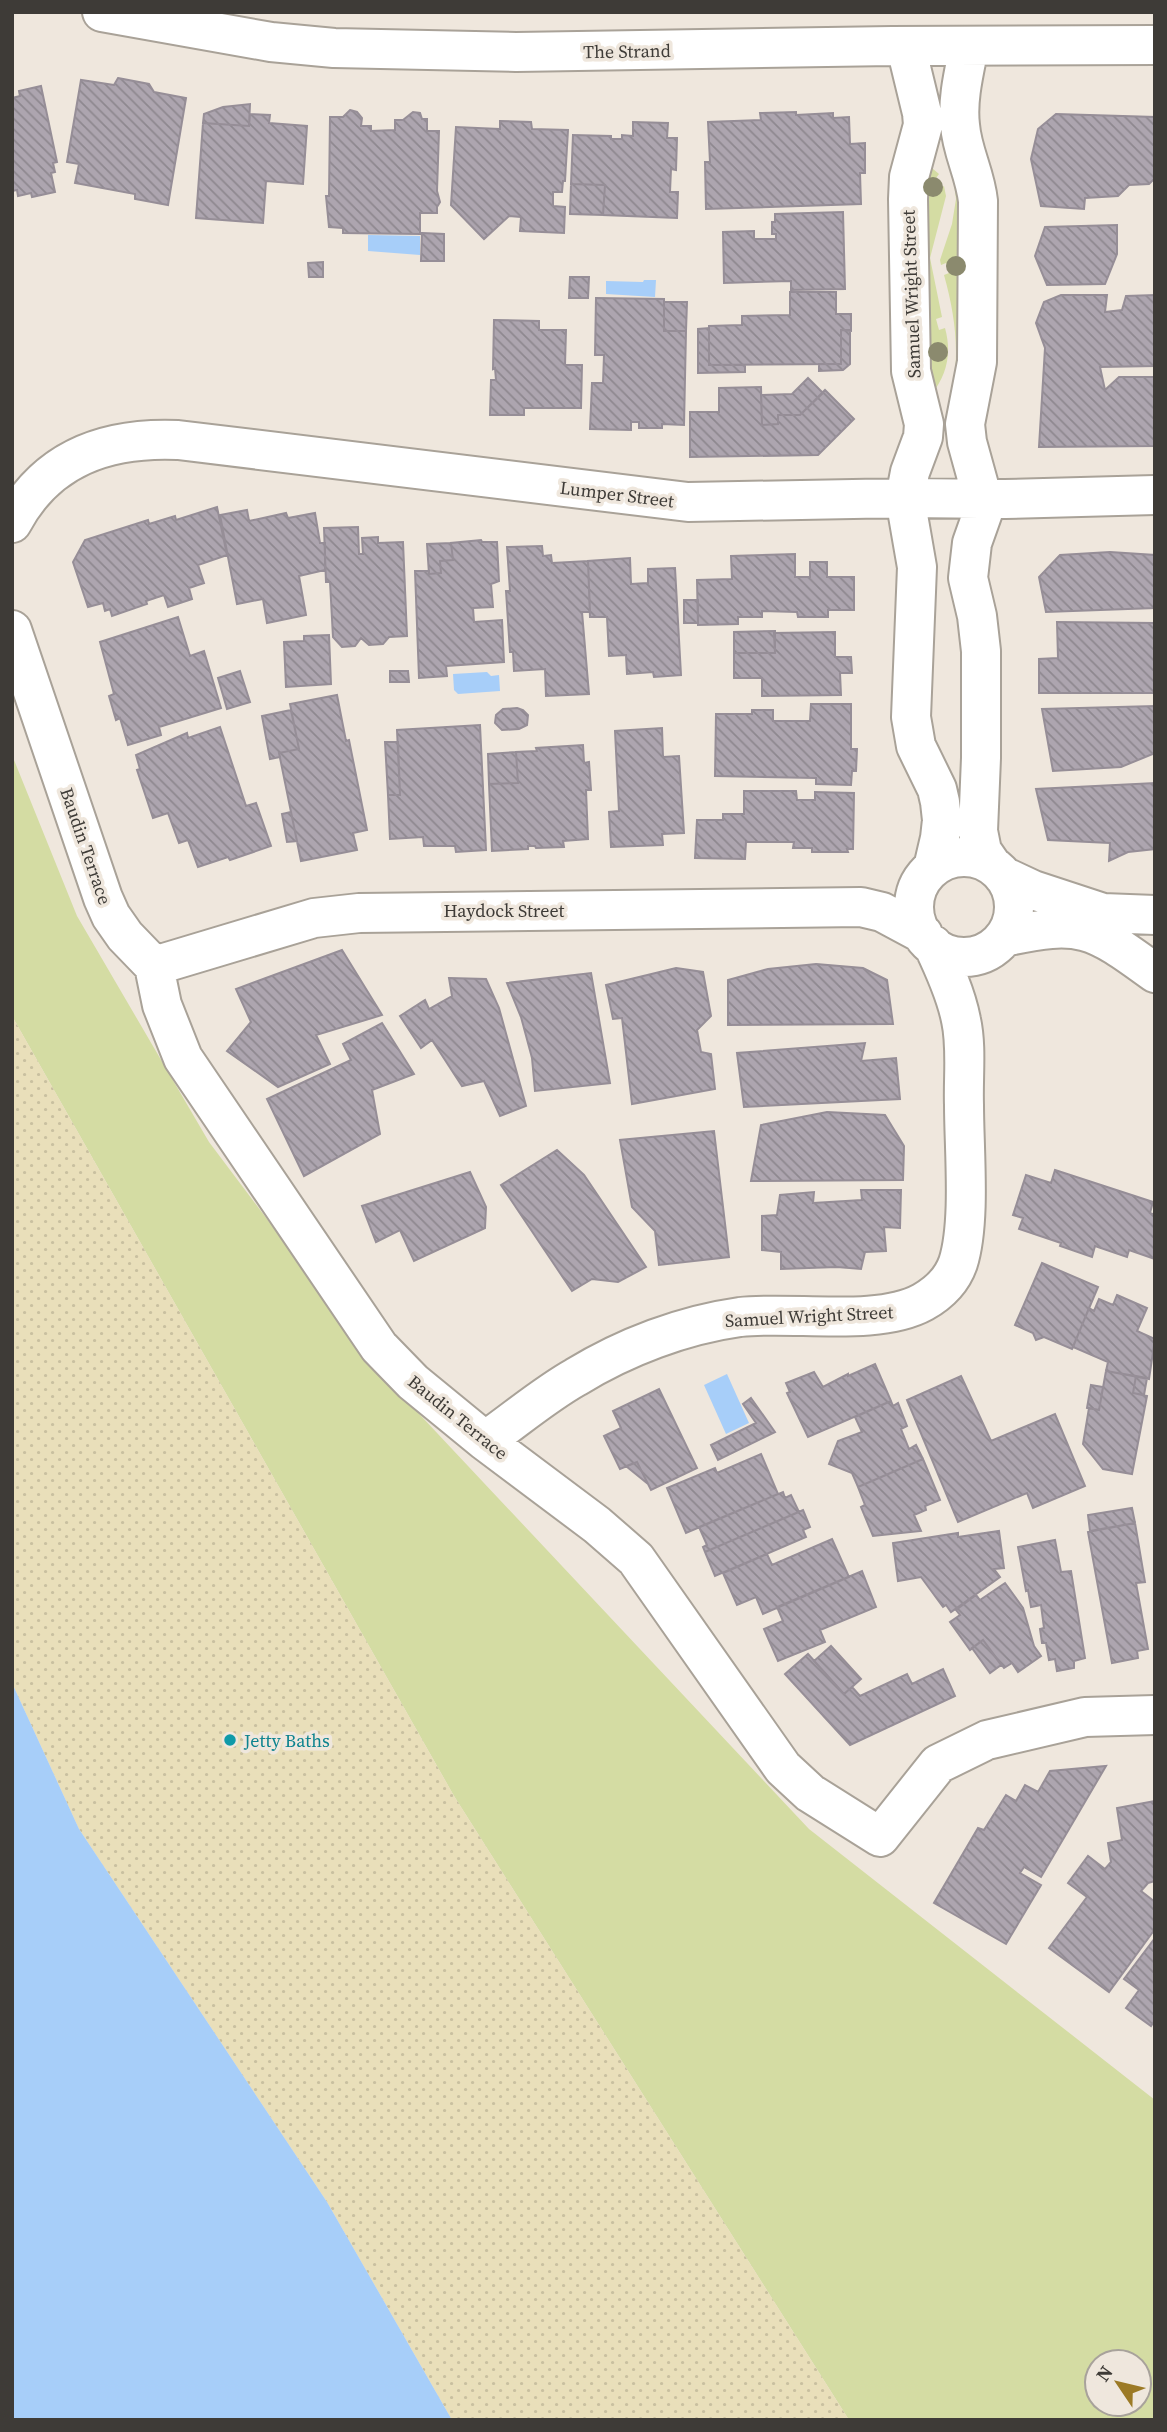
<svg xmlns="http://www.w3.org/2000/svg" width="1167" height="2432" font-family="'Source Serif 4',serif">
<style>
.green{fill:#d4dca3;fill-rule:evenodd}
.sand{fill:url(#sand-dots)}
.water{fill:#a7cef9}
.building{fill:url(#building-back-hatch);stroke:#968e97;stroke-width:2}
.lines{fill:none;stroke-linecap:round;stroke-linejoin:round}
.street-casing{stroke:#a9a298;stroke-width:42}
.street{stroke:#fff;stroke-width:38}
.tree{fill:#8b8a6e}
.culture-dot{fill:#0f9aa8;stroke:#efe7dd;stroke-width:2.5}
.labels{text-anchor:middle;dominant-baseline:central;stroke-width:7;stroke-linejoin:round;paint-order:stroke}
.street-label{font-size:18px;fill:#3e3b37;stroke:#efe7dd}
.culture-label{font-size:18px;fill:#0d838f;stroke:#efe7dd;text-anchor:start}
</style>
<defs>
<pattern id="sand-dots" width="8" height="8" patternUnits="userSpaceOnUse" patternTransform="scale(1.75)"><rect width="8" height="8" fill="#e9dfba"/><path d="M2 2h.1M6 6h.1" fill="none" stroke="#c9c0a0" stroke-width="1.8" stroke-linecap="round"/></pattern>
<pattern id="building-back-hatch" width="6" height="6" patternUnits="userSpaceOnUse" patternTransform="scale(1.75)"><rect width="6" height="6" fill="#ada5af"/><path d="M-1 5l2 2M0 0l6 6M5-1l2 2" fill="none" stroke="#8e888f"/></pattern>
</defs>
<rect width="100%" height="100%" fill="#efe7dd"/>
<path class="green" d="M926,163l13,11 -3,4 5,10 3,-2 2,10 -16,62 12,59 -6,2 3,11 6,-2c7,25 2,47 -14,67l-7,-17z
M960,165l7,207 -13,9c5,-37 0,-70 -10,-106l5,-2 -3,-10 -5,2 -1,-5 12,-36 4,-25 -4,-31z
M12,755l65,161 132,226 183,243 417,444 346,271v320h-306l-395,-624 -442,-780zM1097,2362h42v42h-42z"/>
<path class="sand" d="M12,1016l442,780 395,624h-397l-125,-218 -248,-373 -67,-146z"/>
<path class="water" d="M368,235l52,1v19l-52,-4z
M644,280h12l-1,17 -49,-3v-13l37,1z
M487,672l4,4 8,-1 1,16 -42,3 -4,-4 -1,-16z
M727,1374l22,49 -23,11 -22,-49z
M12,1683l67,146 248,373 125,218h-440z"/>
<path class="building" d="M118,78l31,6 5,8 32,6 -18,107 -33,-6v-5l-60,-11 4,-19 -12,-2 14,-82 33,5z
M41,86l16,76 -4,1 2,9 -4,1 4,19 -23,5 -1,-4 -13,3 -1,-6 -5,1v-93l8,-2 -1,-5z
M250,104l-1,22 -46,-3 1,-9 19,-7z
M350,110l7,2 5,6 -1,8h10v5l24,-1v-10h8l10,-8 7,1 2,6h5v12h12l-2,60 3,11 -3,5v6h-17v21l-77,-1v-5l-14,-1 -3,-31h3l1,-79h13z
M796,112v3l37,-2v5l16,-1 1,27 15,-1v30h-5l1,31 -155,5 -1,-47h5l-2,-40 53,-2 -1,-7z
M250,114l20,1 -1,8 38,3 -4,58 -37,-3 -3,42 -67,-5 7,-95 46,3z
M1056,114l99,3v61l-6,6 -20,1 -11,11 -33,2 -1,11 -43,-3 -10,-47 7,-30z
M500,121l31,1 1,7 36,1 -3,51h-2l-1,11h-9v14l12,1 -1,26 -44,-2 1,-14 -12,-1 -25,23 -33,-34 5,-78 44,2z
M633,122l35,1 -1,15h10l-1,32 -5,-1 -1,23h8l-1,26 -74,-3 2,-30 -34,-1 2,-49 38,1v3h11v-4l11,1z
M571,184l34,1 -2,30 -33,-1z
M843,212l2,77 -54,1v-9l-67,2 -1,-51 31,-1v8h22v-5h-4v-12h3v-8z
M1117,225v29l-12,30 -58,1 -12,-29 10,-29z
M422,233l22,1v27h-23z
M323,262v15h-14l-1,-14z
M570,277h19l-1,21h-19z
M790,292h46v22h15v17l-10,-1v34l-132,1v-39l33,-1v-9l48,-1z
M1061,295h46l-2,17 17,-2 4,-14 29,-1v71l-55,1 5,23 14,-13h36v69l-116,1 6,-99 -9,-25 8,-21z
M596,298l68,1v32h22l-2,94 -22,-1v4h-23v-6h-8v8l-41,-1 2,-46h11l1,-28h-9z
M664,302h23l-1,29h-22z
M494,320l45,1v9h27l-1,35h17l-1,43h-57v7h-34l1,-35h5l-1,-12 -2,1z
M709,328v37h36v7l-47,1v-44z
M841,330h9v34l-7,6 -24,1v-7h22z
M808,378l15,15 -23,22h-22v9l-16,1 -1,-30 31,-1z
M761,387l1,38 16,-1v-9h22l25,-25 29,29 -36,36 -128,2v-45h29v-24z
M217,507l10,48 -29,10 6,18 -15,5 3,11 -24,8 -4,-12 -18,6 1,3 -35,12 -2,-7 -5,2 -2,-8 -15,4 -15,-45 12,-22 63,-20 1,4 26,-8 1,4z
M247,510l2,11 37,-8 2,5 27,-5 5,30h5v27l-26,6 7,39 -39,8 -4,-24 -26,5 -17,-89z
M358,527l1,27h4l-1,-16 16,-1v6l25,-1 4,94 -18,1 -6,7 -14,1 -8,-7 -6,8 -13,1 -9,-10 -3,-55h-4l-2,-54z
M481,540l1,2h15l2,39 -8,3 2,23 -20,1 1,14 28,-2 2,42 -58,4 1,10 -28,2 -4,-107h14v3l12,-1 -1,-12 13,-1 -2,-17z
M451,543l2,17 -13,1 1,12 -12,1 -2,-30z
M542,546l1,10 8,-1 1,8 36,-2 2,51h-8l7,82 -43,2 -1,-27 -31,2 -1,-19h-3l-4,-61h4l-3,-44z
M1110,552l45,3v53l-109,4 -7,-35 21,-22z
M795,554v23h15v-15h17v15h27v33h-26v7h-30l-1,-5 -35,-1v6h-24v7l-40,1 -1,-45 35,-1 -1,-23z
M630,558l1,26 17,-1v-14l27,-1 6,107 -27,2 -1,-5 -26,2 -1,-19 -17,1 -2,-39h-17l-2,-56z
M684,600h14v23h-14z
M178,617l12,39 14,-5 17,57 -62,19 2,8 -33,10 -8,-27 -4,2 -7,-24 5,-2 -14,-52z
M1057,622l98,1v70h-116v-34l19,-1z
M775,631v22h-41v-21z
M835,632v25h16l1,16h-12l1,22 -79,1v-18h-28v-25h41l-1,-20z
M329,635l2,49 -45,3 -2,-45 20,-1v-5z
M240,671l10,31 -23,7 -9,-31z
M390,671h18l1,11h-19z
M337,695l9,46 3,-1 18,90 -14,3 4,17 -56,11 -22,-108 20,-4 -9,-45z
M811,704h40v45h6l-1,22h-4l-1,14 -35,-1v-6l-101,-2 1,-62h36v-4h21v11h37z
M1155,706v47l-34,14 -68,4 -11,-62z
M517,708l6,2 5,5 -1,10 -8,4 -17,1 -7,-7 1,-8 7,-6z
M291,710l8,39 -20,4 1,4 -10,2 -8,-43z
M480,725l6,125 -30,2 -1,-6h-31l-1,-9 -33,2 -2,-44h12l-3,-65z
M220,727l26,79 10,-3 15,43 -41,14 -2,-3 -30,10 -10,-27 -9,3 -11,-30 -15,5 -16,-48 3,-1 -4,-14 51,-22 1,5z
M662,728l1,29 16,-1 5,77 -22,1 1,11 -52,2 -2,-35 10,-1 -4,-80z
M385,742h13l2,53h-12z
M583,745l1,18 5,-1 2,28h-5l2,49 -25,2 1,6 -28,1 -1,-2h-7v3l-36,2 -3,-67 29,-1 -2,-31 21,-1 -1,-3z
M516,752l2,31 -29,1 -1,-30z
M1155,783v66l-27,3 -19,9 1,-18 -62,-3 -12,-51z
M744,791h52l1,9h18v-8l39,1 -1,56h-6l1,3h-36v-4h-19l1,-6h-48l-1,17 -50,-1 2,-38h26v-6h21z
M291,812l6,29 -10,1 -5,-28z
M342,950l40,65 -66,20 14,29 -52,23 -51,-36 24,-29 -15,-33z
M816,964l47,4 24,12 6,44 -165,1v-45l40,-11z
M676,968l27,4 8,44 -14,14 4,22 10,2 4,35 -83,15 -10,-86 -9,1 -7,-34z
M591,973l19,110 -75,8 -3,-33 -11,-41 -14,-34z
M449,978l37,1 13,29 27,98 -26,10 -16,-35 -22,5 -30,-46 -11,8 -21,-32 25,-16 4,9 23,-13z
M382,1023l32,51 -42,16 8,44 -76,42 -37,-77 84,-39 -8,-16z
M865,1043l-4,18 35,-3 4,41 -156,8 -7,-54z
M827,1112l58,3 19,31 -1,34 -152,1 10,-56z
M714,1131l15,126 -70,8 -4,-34 -23,-24 -12,-67z
M557,1150l27,25 62,92 -28,15 -26,-3 -20,12 -71,-106z
M1055,1170l98,32 -3,11 5,2v44l-26,-9 -2,7 -32,-11 -3,11 -32,-11 1,-3 -42,-14 4,-11 -10,-3 13,-40 25,8z
M470,1172l16,35 -1,21 -71,33 -14,-31 -24,12 -14,-36z
M861,1190h40l-1,38 -16,-1 2,24 -21,1 -4,17 -24,-2 -56,2v-17l-19,-2v-34l15,-1 3,-20 34,-3 -1,11 49,-3z
M1042,1263l56,24 -26,62 -28,-12 -8,3 -3,-7 -18,-8z
M1117,1295l30,13 -10,23 18,8 -6,40 -43,-8 2,-9 -35,-15 16,-39 5,3 5,-12 14,6z
M875,1364l16,37 -83,36 -21,-44 3,-1 -4,-9 28,-11 9,15 25,-13v2z
M1106,1371l30,5 -3,17 14,3 -15,78 -29,-5 -20,-25 6,-36 10,2z
M961,1376l30,65 64,-27 30,72 -52,22 -6,-15 -69,29 -51,-122z
M1136,1376l11,2 -3,17 -11,-2z
M1091,1385l12,2 -4,23 -12,-2z
M659,1389l38,79 -46,22 -14,-28 -17,7 -16,-33 17,-8 -8,-17z
M751,1398l24,34 -57,28 -7,-15 45,-22 -13,-19z
M891,1401l2,5 5,-3 9,23 -6,3 8,20 7,-4 7,14 -65,28 -6,-14 -23,-9 9,-23 24,-9 -7,-15z
M761,1454l17,40 -92,39 -19,-45 48,-20 2,5z
M923,1459l17,41 -15,6 1,4 -12,5 7,16 -48,5 -12,-29 4,-2 -7,-18z
M637,1462l11,22 -22,-18z
M783,1492l2,6 6,-3 8,17 -94,40 -2,-5 4,-2 -8,-18z
M1132,1508l3,15 -45,8 -2,-16z
M803,1510l7,17 -7,3 3,7 -91,39 -10,-24z
M1135,1523l10,59 -9,1 12,66 -11,2 1,7 -26,5 -24,-131z
M999,1531l5,37 -10,1 6,8 -49,35 -5,-7 -3,2 -22,-30 -23,4 -5,-38 65,-10v4z
M832,1539l17,38 -86,37 -7,-17 -19,8 -14,-32 44,-19 5,11z
M1055,1540l6,32 10,-1 14,87 -11,3v7l-17,3 -2,-12 -6,1 -3,-17h-4l-2,-14 4,-1 -3,-23 -10,2 -3,-17 -2,1 -8,-44z
M862,1571l14,36 -56,23 5,12 -47,19 -14,-32 19,-8 -6,-14z
M1005,1583l18,25 11,38 7,10 -23,16 -6,-9 -8,5 -21,-28 -13,10 -20,-28 10,-7 -4,-5 20,-15 4,5z
M983,1640l18,25 -11,8 -18,-25z
M831,1646l30,33 -17,15 -30,-33z
M808,1654l36,40 8,-7 8,9 47,-22 5,10 31,-15 12,27 -105,49 -65,-71z
M1106,1766l-65,111 -17,-10 -4,6 21,12 -35,59 -72,-41 44,-75 6,2 22,-35 10,6 9,-16 13,7 12,-21z
M1155,1801v80l-7,2 -7,8 14,11v27l-46,63 -60,-44 38,-51 -19,-14 20,-27 17,13 6,-7 -3,-19 14,-3 -5,-32z
M1155,1938v82l-4,6 -25,-18 13,-18 -15,-11z"/>
<g class="lines">
<defs>
<path id="street" d="M102,12l169,30 63,6 182,4 376,-6 263,-1
M906,47l16,66 1,12 -14,52 -1,22 3,172 13,53 -1,13 -13,35 -5,26 12,69 -6,150 5,29 21,43 3,13 2,18 -2,18 -7,30
M969,47c-5,25 -12,53 -9,78 2,27 15,48 18,76l-1,161 -12,62 2,18 16,58v12l-11,31 -4,35 9,38 4,35v107l-3,73 4,20 9,13
M12,523c35,-66 96,-86 166,-83l510,62 217,-4 100,1 150,-4
M12,630l91,268 8,18 14,20 29,30 8,39 21,53 196,289 34,35 72,59 112,84 39,34 147,209 27,25 70,44 58,-73 49,-24 98,-23 70,-2
M914 907a50 50 0 1 1 100 0a50 50 0 1 1-100 0Z
M1003,876l30,14 70,23 52,2
M1004,937c77,-17 88,-10 151,36
M154,966l160,-48 45,-5 502,-6 21,5 41,22
M485,1441c30,-21 59,-46 91,-64 49,-30 107,-52 164,-60 53,-6 138,10 183,-15 16,-9 29,-22 35,-39 13,-41 6,-113 6,-158 -1,-28 3,-58 -3,-85 -5,-26 -17,-52 -28,-75"/>
</defs>
<use href="#street" class="street-casing"/>
<use href="#street" class="street"/>
</g>
<g class="tree">
<circle cx="933" cy="187" r="10"/>
<circle cx="956" cy="266" r="10"/>
<circle cx="938" cy="352" r="10"/>
</g>
<circle class="culture-dot" cx="230" cy="1740" r="7"/>
<g class="labels">
<g class="street-label">
<text transform="translate(627 51) rotate(-1)">The Strand</text>
<text transform="translate(911 294) rotate(-92)">Samuel Wright Street</text>
<text transform="translate(617 494) rotate(7)">Lumper Street</text>
<text transform="translate(86 846) rotate(71)">Baudin Terrace</text>
<text x="504" y="910">Haydock Street</text>
<text transform="translate(809 1316) rotate(-3)">Samuel Wright Street</text>
<text transform="translate(458 1417) rotate(39)">Baudin Terrace</text>
</g>
<g class="culture-label">
<text x="244" y="1740">Jetty Baths</text>
</g>
</g>
<rect width="1167" height="2432" fill="none" stroke="#3e3b37" stroke-width="28"/>
<g transform="translate(1118 2383) rotate(305)"><circle r="33" fill="#efe7dd" stroke="#a8a29b" stroke-width="2"/>
<path d="M0-5L12 26L0 18L-12 26Z" fill="#9c7a25"/>
<text y="-10" font-size="19" font-weight="bold" text-anchor="middle" fill="#3e3b37">N</text>
</g>
</svg>
